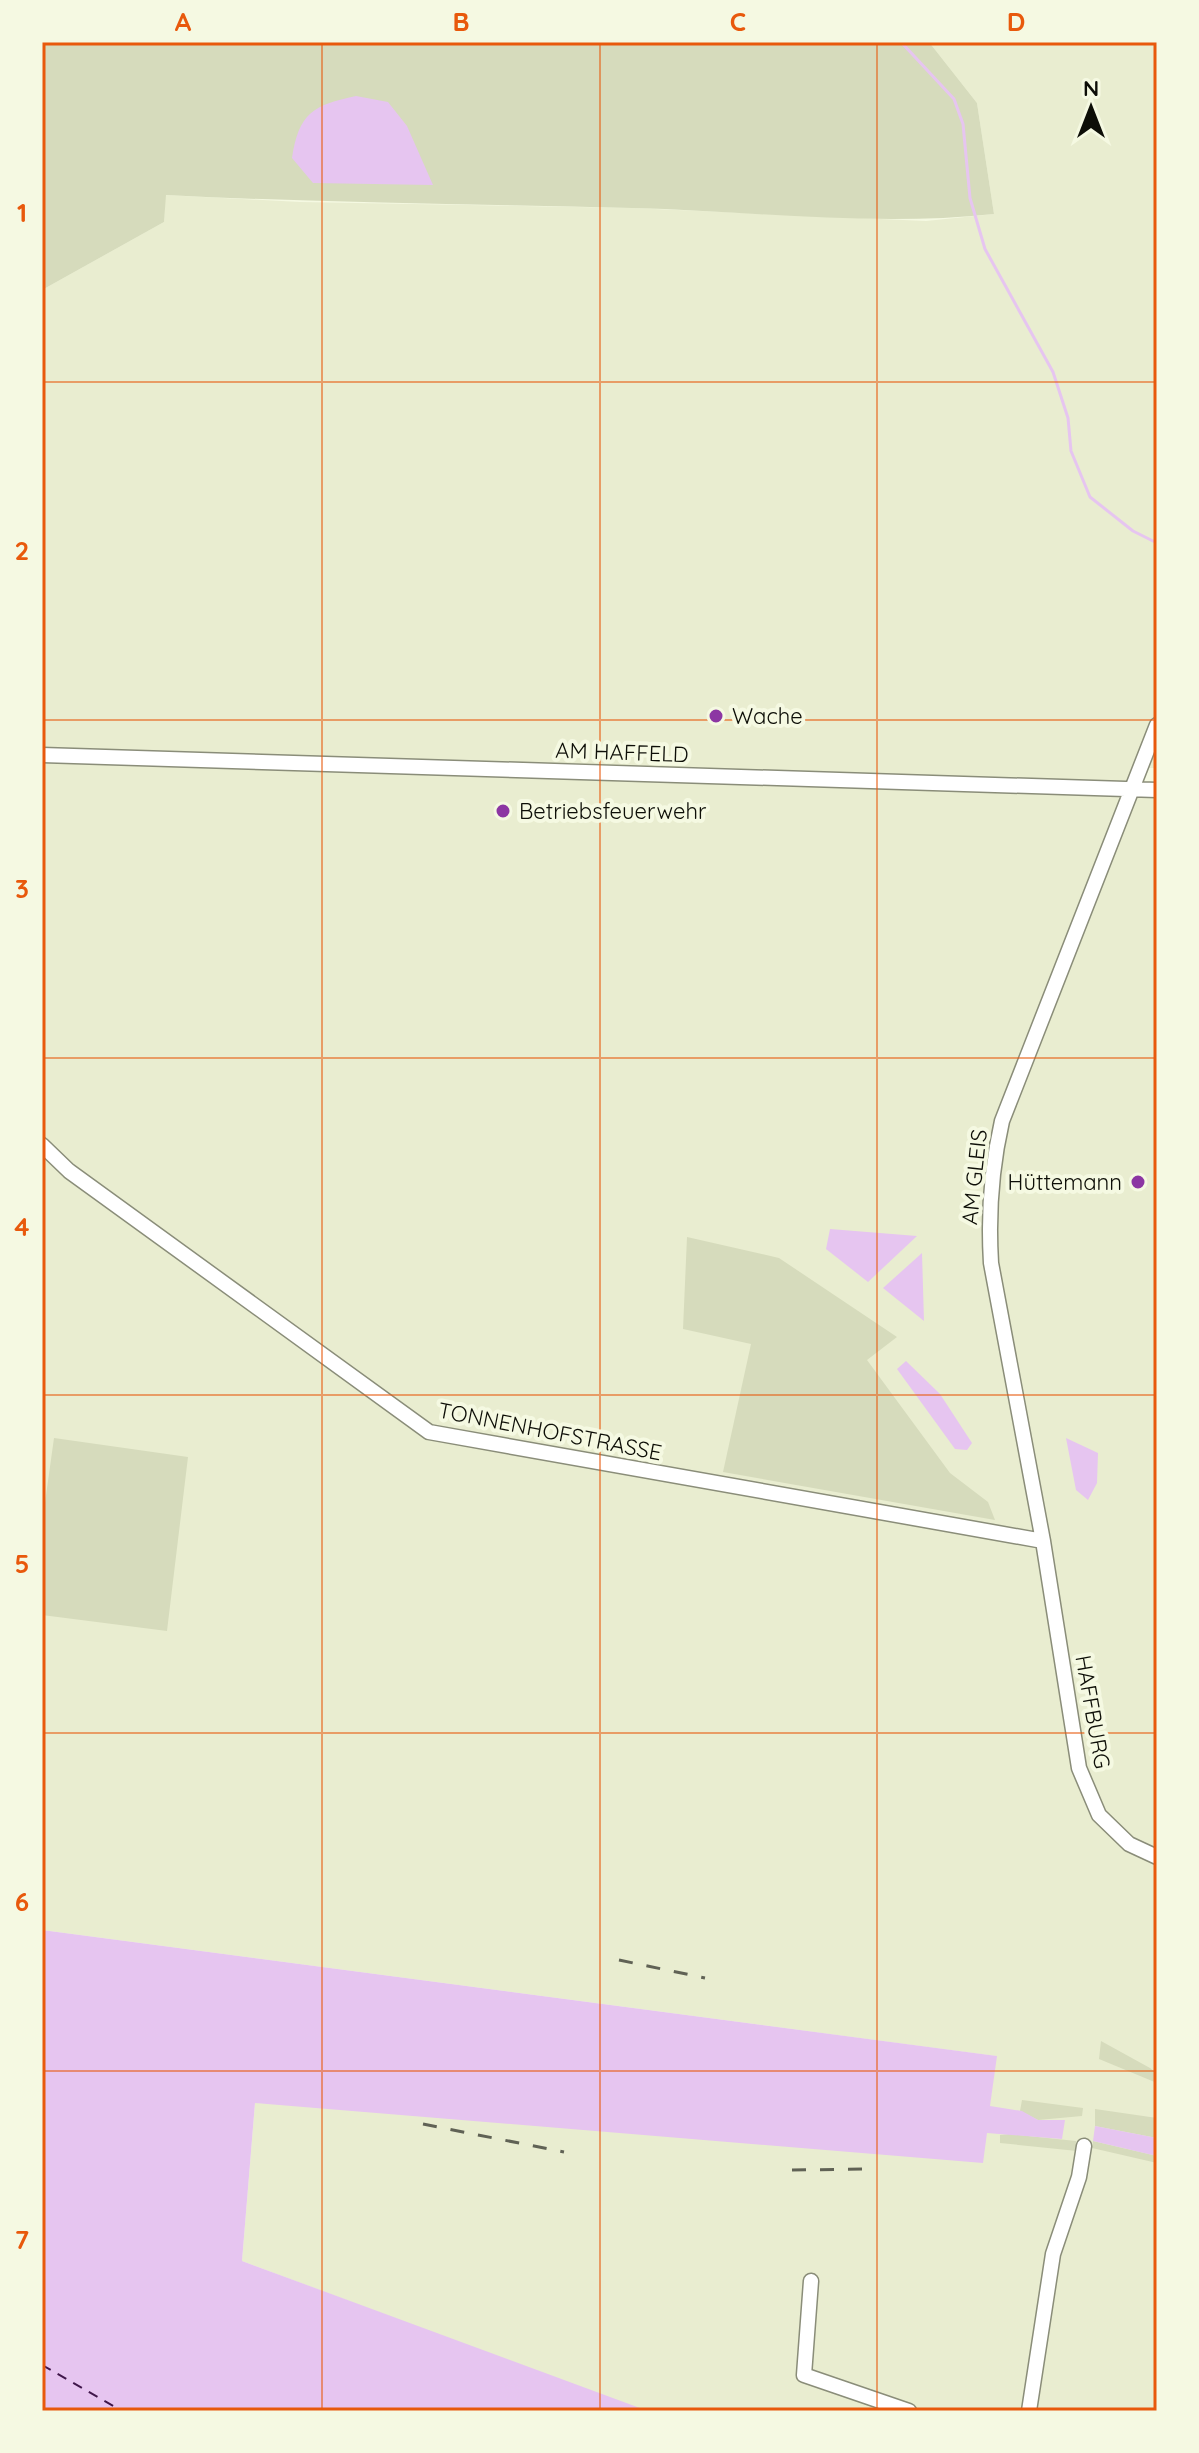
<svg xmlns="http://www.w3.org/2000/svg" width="1199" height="2453" font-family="Quicksand,sans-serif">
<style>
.built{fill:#e9edd0}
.green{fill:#d6dbbc}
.water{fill:#e6c5f0}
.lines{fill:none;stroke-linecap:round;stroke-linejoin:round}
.stream{stroke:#e6c5f0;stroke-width:3}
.ferry{stroke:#40174b;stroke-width:2;stroke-dasharray:10 8;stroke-linecap:butt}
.minor-casing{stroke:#8a8d79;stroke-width:17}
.minor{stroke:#fff;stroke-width:14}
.rail{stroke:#606255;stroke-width:3;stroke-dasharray:14 14;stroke-linecap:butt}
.grid{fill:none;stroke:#e8590c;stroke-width:2;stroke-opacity:0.55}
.poi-dot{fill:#8c36a3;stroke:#f5f9e2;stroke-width:3}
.labels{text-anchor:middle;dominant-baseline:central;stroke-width:8;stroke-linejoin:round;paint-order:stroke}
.poi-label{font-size:22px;fill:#0d0e07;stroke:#f5f9e2;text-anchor:start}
.street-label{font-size:22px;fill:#0d0e07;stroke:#f5f9e2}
.neatline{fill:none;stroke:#e8590c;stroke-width:3}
.grid-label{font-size:26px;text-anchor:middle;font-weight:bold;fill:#e8590c}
</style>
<rect width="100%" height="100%" fill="#f5f9e2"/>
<path class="built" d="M929,42h228v726h-18l-8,20 26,2v1621h-514l-401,-150 13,-158 733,16 8,-63 -954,-126v-1640l122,-68 1,-27 135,7 332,6 294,13 68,-7 -17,-111z"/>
<path class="green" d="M42,42h887l48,61 17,111c-120,13 -242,-3 -362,-6 -156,-4 -311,-5 -466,-13l-2,27 -122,68z
M687,1237l92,21 118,79 -30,23 83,113 38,29 7,18 -272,-48 28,-128 -68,-15z
M54,1438l134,19 -21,174 -125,-16v-91z
M1101,2041l49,27 7,6v9l-58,-24z
M1022,2100l61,8 -1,8 -44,4 -18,-9z
M1095,2109l62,9v20l-62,-12z
M1009,2134l67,7 1,10 -77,-8v-8z
M1093,2141l64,15v7l-65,-15z"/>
<path class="water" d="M356,96l32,6 19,24 26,59 -120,-2 -21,-25c7,-45 21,-53 64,-62z
M830,1229l87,7 -49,46 -42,-33z
M922,1253l2,68 -41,-33z
M906,1361l34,33 32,49 -5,7 -12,-1 -58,-80z
M1066,1438l32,15 -1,30 -9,17 -12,-10z
M42,1930l955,126 -7,50 32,5 16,9h27l-3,19 -75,-6 -4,30 -728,-60 -13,158 406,150h-606z
M1095,2126l62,12v18l-64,-15z"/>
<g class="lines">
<path class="stream" d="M901,42l53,57 9,25 7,74 15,51 68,123 15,46 3,33 19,46 43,34 24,12"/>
<path class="ferry" d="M42,2365l80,46"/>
<defs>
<path id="minor" d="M1157,725l-155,396c-11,48 -14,93 -11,142l52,278 36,227 20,47 30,29 28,13
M42,755l1115,35
M42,1145l27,26 360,261 614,109
M811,2281l-7,94 105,36
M1029,2411l24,-157 26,-77 5,-31"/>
</defs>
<use href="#minor" class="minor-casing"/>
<use href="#minor" class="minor"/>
<path class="rail" d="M619,1960l86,18
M423,2124l141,28
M792,2170l76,-1"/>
</g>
<path class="grid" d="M322,42v2369M600,42v2369M877,42v2369M42,382h1115M42,720h1115M42,1058h1115M42,1395h1115M42,1733h1115M42,2071h1115"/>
<g class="poi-dot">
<circle cx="716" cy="716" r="8"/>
<circle cx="503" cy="811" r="8"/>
<circle cx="1138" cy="1182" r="8"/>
</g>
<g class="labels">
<g class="poi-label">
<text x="732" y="716">Wache</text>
<text x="519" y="811">Betriebsfeuerwehr</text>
<text x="1122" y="1182" text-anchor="end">Hüttemann</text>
</g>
<g class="street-label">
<text transform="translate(622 752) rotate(2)">AM HAFFELD</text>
<text transform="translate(974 1177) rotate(-84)">AM GLEIS</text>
<text transform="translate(550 1431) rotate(11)">TONNENHOFSTRASSE</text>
<text transform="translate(1093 1712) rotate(80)">HAFFBURG</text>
</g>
</g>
<rect width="1199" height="2453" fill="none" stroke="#f5f9e2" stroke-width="88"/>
<g transform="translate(1091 108)" stroke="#f5f9e2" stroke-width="6" paint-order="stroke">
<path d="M0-6L14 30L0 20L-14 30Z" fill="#0d0e07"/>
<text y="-12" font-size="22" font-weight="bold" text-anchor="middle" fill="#0d0e07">N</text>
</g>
<rect x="44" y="44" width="1111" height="2365" class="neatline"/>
<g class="grid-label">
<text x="183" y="31">A</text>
<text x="461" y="31">B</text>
<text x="738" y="31">C</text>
<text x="1016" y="31">D</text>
<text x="22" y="222">1</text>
<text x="22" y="560">2</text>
<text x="22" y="898">3</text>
<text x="22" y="1236">4</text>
<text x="22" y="1573">5</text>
<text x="22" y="1911">6</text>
<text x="22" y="2249">7</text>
</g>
</svg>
